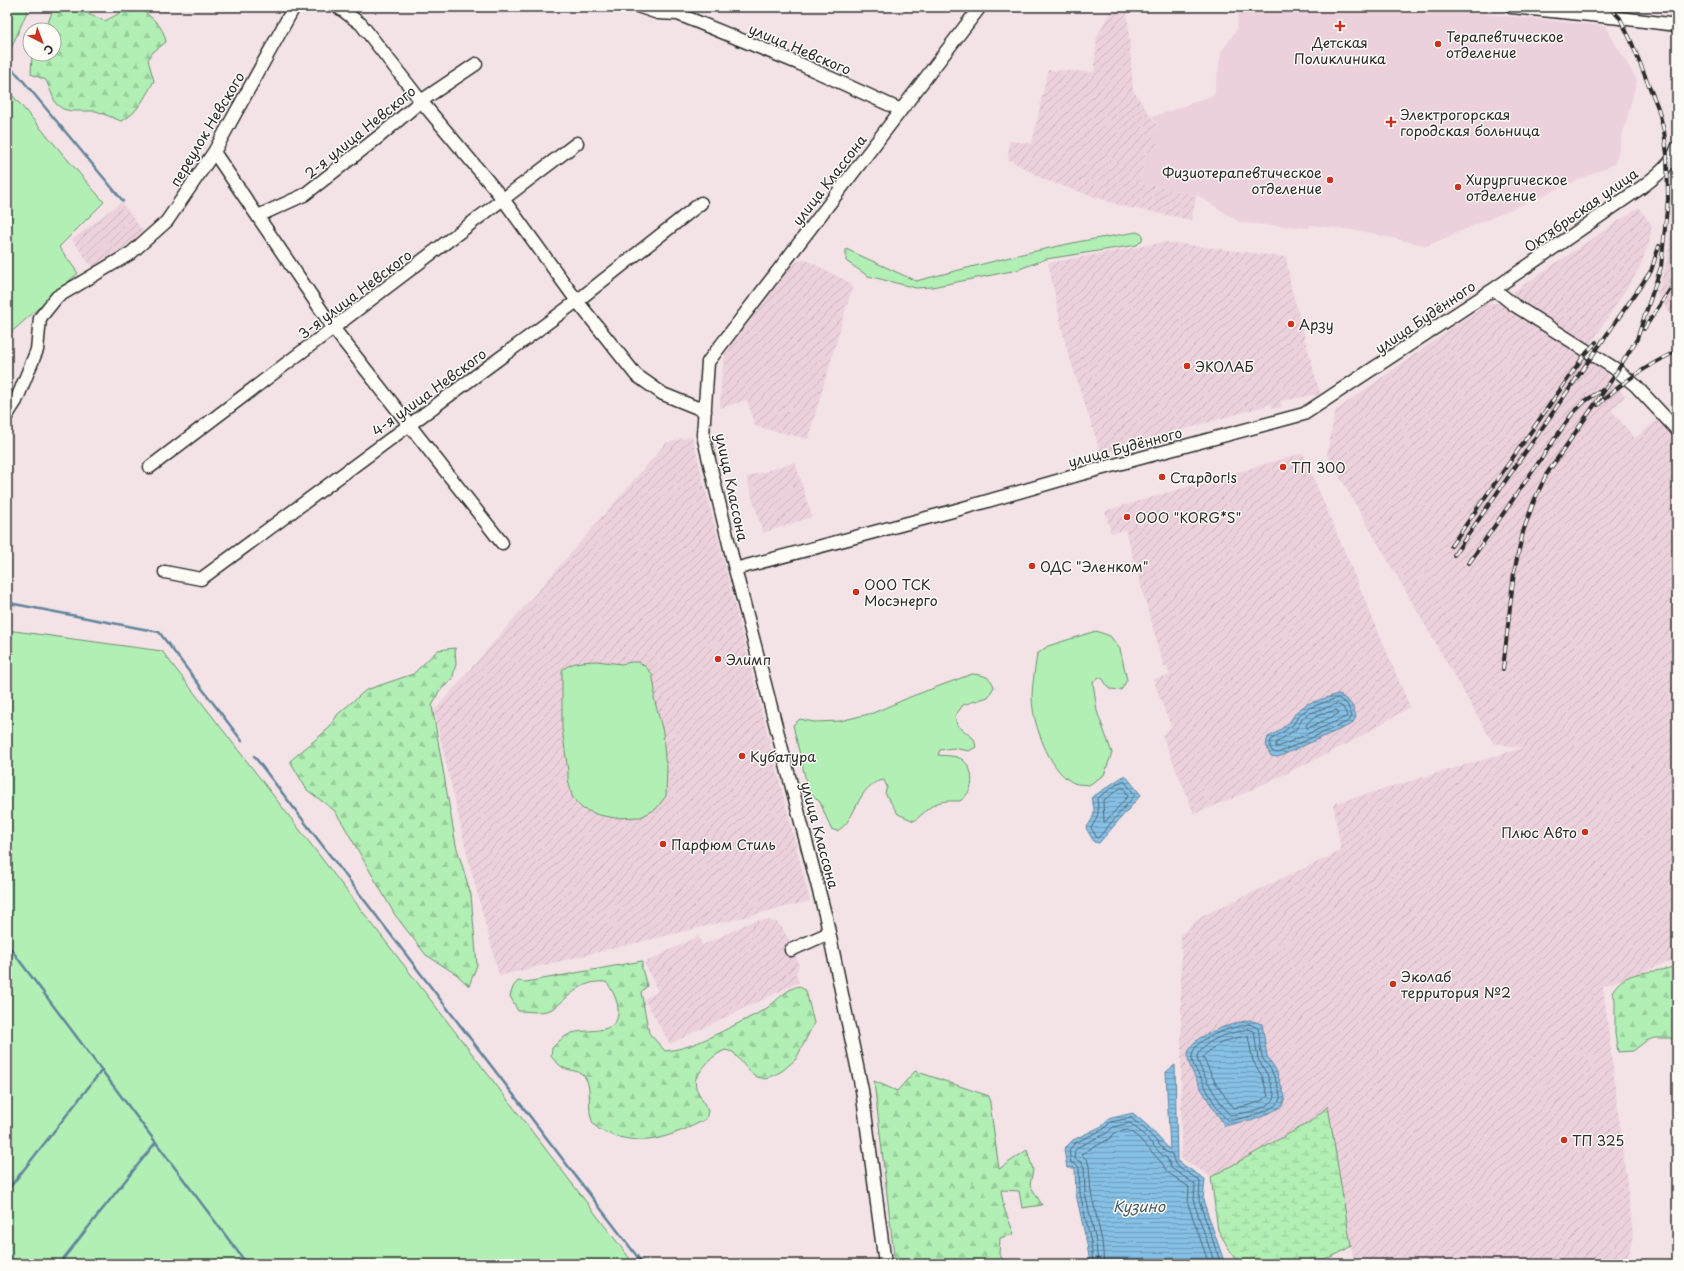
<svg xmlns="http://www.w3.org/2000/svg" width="1684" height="1271" font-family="'Playpen Sans',sans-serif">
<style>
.built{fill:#ecd1dc}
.industrial{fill:url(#industrial-furrows)}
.grass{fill:#b1efb5;stroke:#6e8d70}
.forest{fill:url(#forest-firs);stroke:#6e8d70}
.wetland{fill:url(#wetland-marsh);stroke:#6e8d70}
.water{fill:url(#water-rules);stroke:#62849b}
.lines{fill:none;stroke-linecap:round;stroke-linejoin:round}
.shore{stroke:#4f6775;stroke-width:1}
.stream{stroke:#62849b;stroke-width:2.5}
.minor-casing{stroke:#2b2b2b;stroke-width:15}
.minor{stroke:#fdfcf7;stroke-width:12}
.rail-casing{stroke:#2b2b2b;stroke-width:4}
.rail{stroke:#fdfcf7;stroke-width:2.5;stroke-dasharray:8;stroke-linecap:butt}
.poi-dot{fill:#c8321e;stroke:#fdfcf7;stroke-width:1.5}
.labels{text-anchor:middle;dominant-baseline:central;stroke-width:3;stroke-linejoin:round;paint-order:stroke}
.poi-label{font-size:14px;fill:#2b2b2b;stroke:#fdfcf7;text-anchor:start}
.street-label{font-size:14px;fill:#2b2b2b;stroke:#fdfcf7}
.water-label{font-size:15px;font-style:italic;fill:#465863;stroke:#fdfcf7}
</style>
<defs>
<pattern id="industrial-furrows" width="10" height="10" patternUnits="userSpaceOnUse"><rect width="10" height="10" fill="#ecd1dc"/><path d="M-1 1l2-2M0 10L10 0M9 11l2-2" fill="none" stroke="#cbb4bd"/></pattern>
<pattern id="forest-firs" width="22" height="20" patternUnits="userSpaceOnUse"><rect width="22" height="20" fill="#b1efb5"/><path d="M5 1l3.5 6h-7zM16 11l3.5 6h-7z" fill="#98cd9c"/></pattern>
<pattern id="wetland-marsh" width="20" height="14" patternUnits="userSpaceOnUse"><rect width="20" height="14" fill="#b1efb5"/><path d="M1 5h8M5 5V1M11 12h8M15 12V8" fill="none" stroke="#98cd9c"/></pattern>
<pattern id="water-rules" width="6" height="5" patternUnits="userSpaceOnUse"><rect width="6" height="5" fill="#86c0e5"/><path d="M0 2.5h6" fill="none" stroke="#6e9cba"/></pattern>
</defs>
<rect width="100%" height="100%" fill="#f3e3e7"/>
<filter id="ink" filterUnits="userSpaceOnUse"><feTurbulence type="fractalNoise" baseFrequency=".025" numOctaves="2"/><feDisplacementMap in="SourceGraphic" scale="8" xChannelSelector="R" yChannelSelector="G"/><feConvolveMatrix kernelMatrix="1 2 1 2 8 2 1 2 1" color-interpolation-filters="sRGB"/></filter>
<g filter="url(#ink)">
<path class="built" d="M1238,7h180l187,19 32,54 -22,84 -188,82 -66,-15 -51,-6 -1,3 -68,-5 -44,-28 -57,-12 10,-51 8,-5 -6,-10 62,-22 7,-43 16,-23z"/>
<path class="industrial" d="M1113,7h14l6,83 25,37 -8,5 11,16 -9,5 -6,-2 -6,32 57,12 -6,25 -69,-14 -77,-26 -37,-21 1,-18 23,2 16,-73 46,2 3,-36z
M1677,187v137l-20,-30 10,-33z
M121,202l23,30 -50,38 -22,-30z
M1639,207l13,19 -3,17 -10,26 -47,73 -9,5 -76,-51z
M1165,242l121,15 5,30 29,107 -39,7 1,6 -9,2 -2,-5 -170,50 -35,-107 -18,-84z
M805,259l45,24 2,5 -44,151 -53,-13 -8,-26 -27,8 1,-27 4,-28 69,-90z
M1487,303h14l17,8 89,62 4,8 14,15 -14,14 24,28 26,-21 16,17v246l-3,5 3,-1v275l-74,27 30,248 -6,30h-273l-26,-158 -18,16 -99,55 -30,-19v-224l23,-19 137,-64 -8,-47 189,-56 -29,-5 -166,-288 8,-44z
M692,436l118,465 -311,75 -30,-114 -35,-151 232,-268z
M1303,453l107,254 -57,34 -112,54 -47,19 -32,-79 9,-8 -18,-48 16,-4 -2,-9 -3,1 -39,-137 -14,3 -6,-22z
M795,462l17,55 -49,16 -17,-56z
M765,920l10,1 6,5 9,15 9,24 -3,9 3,8 -129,62 -26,-45 14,-8 -14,-28 54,-27 5,9 50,-24z"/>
<path class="grass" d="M7,7h22l-22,51z
M7,89l97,113 -45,45 19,26 -71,63z
M1137,232l6,3 -1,5 -5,5 -91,14 -29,11 -85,17 -16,1 -48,-12 -22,-15v-12l70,32 106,-27 60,-13z
M7,630l155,21 472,613h-627z
M1096,631l14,5 10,13 7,31 -6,10 -12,-1 -6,-10 -4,-2 -6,5 4,29 15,42 -8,22 -15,10c-5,-1 -11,0 -15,-2 -22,-9 -38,-52 -41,-74 -3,-16 2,-39 4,-55l11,-8z
M596,661l26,3 9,-2h8l7,5 6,7 3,16 -1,8 9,34 2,27 2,8 -1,29 -10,13 -15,8 -26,1 -16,-3 -16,-6 -6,-6 -5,-7 -4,-17v-8l-6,-42v-59c11,-9 21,-8 34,-9z
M972,674c11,1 19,2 22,13l-6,10 -25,8 -8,11 2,9 17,14 2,8 -7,4 -16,-3 -13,2 -2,5c8,1 18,0 25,5 8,6 11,20 7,29 -2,5 -6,9 -10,12 -28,-1 -26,4 -46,20l-16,-7 -13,-21 2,-6 -3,-7c-28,4 -26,40 -47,51l-6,-2 -11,-27 -12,-12 -15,-65 7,-6 14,3 26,-1 33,-8 42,-18z"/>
<path class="forest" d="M56,7h15l34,14 15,-8 5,-6h14c13,12 24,17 27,35l-14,11 -4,7 6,21c-9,15 -16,33 -33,40l-25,-10h-25l-8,-2 -7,-5 -10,-24 -15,-6 1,-20h22v-24h-9l8,-20z
M455,648l1,16 -4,16 -13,11 -7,15 24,139 15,50 6,70 -8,21 -13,-12 -30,-19 -31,-40 -52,-91 -9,-14 -27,-20 -17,-29 38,-32 10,-15 28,-24 47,-16 25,-24z
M642,961v8l5,17 -6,6 8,41 16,18c24,-2 43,-13 64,-23 13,-7 25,-12 38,-20 11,-8 19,-19 32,-22l7,5 8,32 -18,36 -14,12 -16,8 -9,-2 -7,-5 -17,-20 -8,-2c-14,6 -22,17 -30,30l1,8 12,23 -2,8c-14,8 -42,20 -58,21 -15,1 -50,-4 -56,-19 -5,-13 0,-32 -6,-42 -5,-10 -16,-7 -24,-12 -4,-3 -8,-7 -11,-11l1,-8c6,-6 12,-12 20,-15 11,-3 24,-1 35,-5 20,-7 9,-35 -1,-46 -17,-2 -29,6 -41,17 -4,3 -8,8 -13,10 -10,5 -23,2 -34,2l-8,-15 3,-9 5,-6 8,1z
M1677,965v75l-6,-2h-17l-8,3 -13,10 -15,1 -3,-18v-35l-3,-7c15,-26 43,-16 65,-27z
M915,1071l74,25 10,73 28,-19 6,20 -3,15 12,20 -20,3 -3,-17 -18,-1 3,18 10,26 -14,4 -1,16 7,10h-111l-21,-183 23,10z"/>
<path class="wetland" d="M1328,1106l23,140c-32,23 -72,18 -109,18l-6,-3 -18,-31 -7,-53 99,-55z"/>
<path class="water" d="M1338,694c12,7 15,10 18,23l-4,7 -74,33 -7,-1c-4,-7 -6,-11 -3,-19l8,-4 14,-11 6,-10 11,-8z
M1125,775l16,20 -42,48 -5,-1 -8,-14c9,-11 10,-17 5,-30z
M1249,1020l13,4 5,32 9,14 9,27 -3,9 -14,8 -17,7h-6l-20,5c-9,-14 -38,-55 -37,-71 1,-21 45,-31 61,-35z
M1175,1065l2,96 28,18 -2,21 22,64h-135l-3,-20 -11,-50 -1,-26h-8l-3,-19 9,-9 29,-14 6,-7 25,-6 16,14 21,23 -4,-78z"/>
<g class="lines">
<path class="shore" d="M1338,698l9,6 5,12 -3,5 -71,32 -5,-1 -3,-5 1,-7 22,-15 6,-10 10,-7z
M1337,704l6,3 4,8 -1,2 -68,30h-2v-4l20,-14 7,-11 8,-5z
M1336,710l3,2 -1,2 -30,14 -2,-1c2,-11 21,-14 30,-17z
M1122,781l3,1 10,13 -36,42 -2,1 -6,-10c8,-13 8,-13 6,-29z
M1121,788h3l4,8 -22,25 -2,1 -1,-21z
M1249,1024l9,4c2,9 1,22 5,31 3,4 7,8 9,13 3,6 7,16 8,23 3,16 -41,24 -52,26 -10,-10 -19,-26 -25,-39 -4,-8 -12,-17 -11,-26 1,-19 42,-29 57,-32z
M1248,1029l6,2 4,28 9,15 8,23c-7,14 -32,16 -45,18 -9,-10 -32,-46 -33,-59 8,-18 35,-23 51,-27z
M1248,1036l5,25 9,15 6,20c-10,9 -23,10 -35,12l-18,-26 -12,-25c10,-13 30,-20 45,-21z
M1093,1264l-2,-21 -11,-50 -1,-25 -2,-3 -6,-2 -2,-13 6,-7 29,-14 6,-7 21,-4 15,12 20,22 6,2 3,10 25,17 -1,20 22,63
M1098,1264l-2,-22 -11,-49 -1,-26 -3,-5 -6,-3 -1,-7 4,-5 29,-14 6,-6 17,-4 12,10 20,22 5,3 4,10 24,16 -1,19 21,61
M1104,1264l-2,-23 -11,-49 -2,-26 -2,-6 -6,-6 28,-15 7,-7 12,-2 10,7 24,26 5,9 22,15 -1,17 21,60"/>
<path class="stream" d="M7,65l12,11 104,125
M7,604l2,-1 150,29 83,109
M254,756l389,508
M7,944l240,320
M7,1191l95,-121
M59,1264l97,-122"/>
<defs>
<path id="minor" d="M338,7l23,17 60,77 82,98 74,102 59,74 27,19 42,17
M640,7l18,6 20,1 122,50 101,46
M1511,7l109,11 57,7
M214,152l120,177 168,214
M258,216l46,-21 77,-60 40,-34 55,-37
M1494,289l20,16 100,63 21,17 42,45
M7,415l9,-14 21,-51 3,-32 17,-21 74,-44 36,-32 47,-69 80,-145
M150,467l427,-324
M735,569l218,-58 128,-37 223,-60 190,-125 148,-102c13,-10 30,-22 35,-39
M165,572l36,7 376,-278 124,-98
M791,950l38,-17
M885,1264l-23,-174 -36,-172 -91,-349 -32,-134 5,-73 272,-355"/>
</defs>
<use href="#minor" class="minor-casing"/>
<use href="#minor" class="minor"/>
<defs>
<path id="rail" d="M1644,329l33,-50
M1598,405c23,-22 50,-40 79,-54
M1451,546l132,-189 13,-15
M1454,555l197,-284 8,-25
M1469,563l103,-149 13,-13 17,-11
M1503,669l11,-97 9,-40 11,-31 12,-26 65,-94 26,-42 24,-72 7,-68 -1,-44 -3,-24 -6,-23 -27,-67 -11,-23 -11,-11"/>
</defs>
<use href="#rail" class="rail-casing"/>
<use href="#rail" class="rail"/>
</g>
</g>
<g class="poi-dot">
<path d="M1338 20h4v4h4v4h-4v4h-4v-4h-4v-4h4z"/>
<circle cx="1438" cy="44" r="4"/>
<path d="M1389 116h4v4h4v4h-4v4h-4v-4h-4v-4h4z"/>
<circle cx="1330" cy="180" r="4"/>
<circle cx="1458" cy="187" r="4"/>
<circle cx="1291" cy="324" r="4"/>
<circle cx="1187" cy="366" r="4"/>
<circle cx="1283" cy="467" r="4"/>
<circle cx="1162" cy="477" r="4"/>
<circle cx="1127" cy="517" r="4"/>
<circle cx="1032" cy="566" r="4"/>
<circle cx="856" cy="592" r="4"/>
<circle cx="718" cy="659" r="4"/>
<circle cx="742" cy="756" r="4"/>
<circle cx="1585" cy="832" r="4"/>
<circle cx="663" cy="844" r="4"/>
<circle cx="1393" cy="984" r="4"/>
<circle cx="1564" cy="1140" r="4"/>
</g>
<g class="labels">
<g class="poi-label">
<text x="1446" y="36">Терапевтическое<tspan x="1446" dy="16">отделение</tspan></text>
<text x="1340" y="42" text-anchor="middle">Детская<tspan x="1340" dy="16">Поликлиника</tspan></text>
<text x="1400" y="114">Электрогорская<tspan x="1400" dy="16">городская больница</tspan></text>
<text x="1322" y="172" text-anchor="end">Физиотерапевтическое<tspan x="1322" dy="16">отделение</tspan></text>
<text x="1466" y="179">Хирургическое<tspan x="1466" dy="16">отделение</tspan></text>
<text x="1299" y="324">Арзу</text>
<text x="1195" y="366">ЭКОЛАБ</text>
<text x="1291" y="467">ТП 300</text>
<text x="1170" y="477">Стардог!s</text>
<text x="1135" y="517">ООО "KORG*S"</text>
<text x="1040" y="566">ОДС "Эленком"</text>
<text x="864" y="584">ООО ТСК<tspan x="864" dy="16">Мосэнерго</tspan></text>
<text x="726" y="659">Элимп</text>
<text x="750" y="756">Кубатура</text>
<text x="1577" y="832" text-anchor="end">Плюс Авто</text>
<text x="671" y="844">Парфюм Стиль</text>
<text x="1401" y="976">Эколаб<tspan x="1401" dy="16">территория №2</tspan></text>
<text x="1572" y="1140">ТП 325</text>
</g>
<g class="street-label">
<text transform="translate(800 49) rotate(23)">улица Невского</text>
<text transform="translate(207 129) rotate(-59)">переулок Невского</text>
<text transform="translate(360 132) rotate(-39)">2-я улица Невского</text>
<text transform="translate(829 180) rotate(-52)">улица Классона</text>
<text transform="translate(1581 210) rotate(-35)">Октябрьская улица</text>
<text transform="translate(355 294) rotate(-37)">3-я улица Невского</text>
<text transform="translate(1425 317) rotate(-34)">улица Будённого</text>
<text transform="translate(429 392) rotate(-36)">4-я улица Невского</text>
<text transform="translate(1125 447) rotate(-15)">улица Будённого</text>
<text transform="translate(732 487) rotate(78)">улица Классона</text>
<text transform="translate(820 835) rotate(75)">улица Классона</text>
</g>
<g class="water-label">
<text x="1139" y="1205">Кузино</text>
</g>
</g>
<rect width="1684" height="1271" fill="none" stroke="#fdfcf7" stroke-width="24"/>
<rect x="12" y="12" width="1660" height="1247" fill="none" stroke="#2b2b2b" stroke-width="1.5" filter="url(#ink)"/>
<g transform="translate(42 42) rotate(138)"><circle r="19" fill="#fdfcf7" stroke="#a9a8a5"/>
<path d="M0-3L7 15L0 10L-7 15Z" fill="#c8321e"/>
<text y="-6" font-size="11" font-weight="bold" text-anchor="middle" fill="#2b2b2b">С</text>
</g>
</svg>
